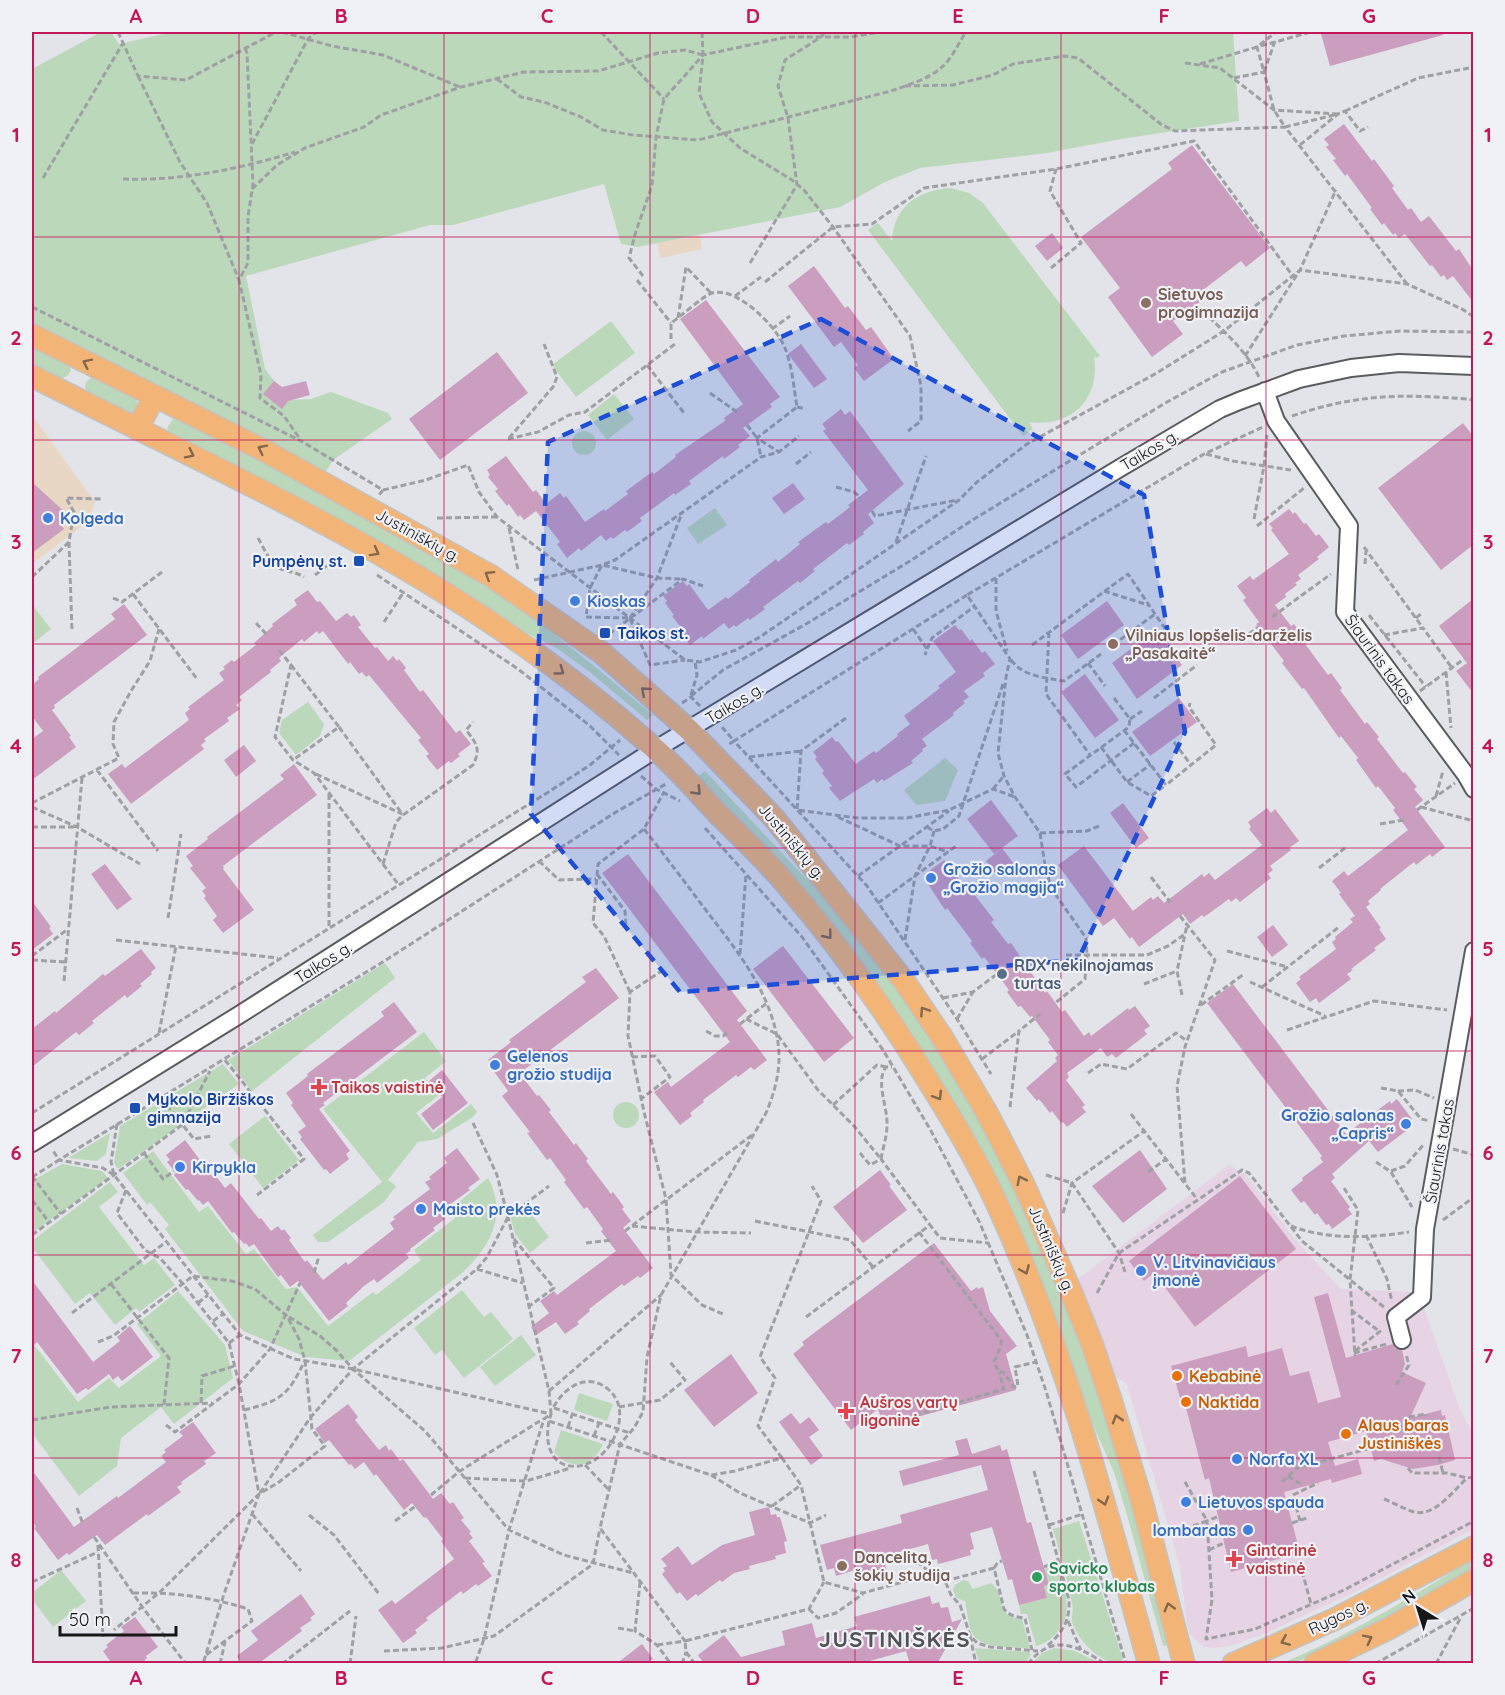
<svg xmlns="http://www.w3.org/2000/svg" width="1505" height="1695" font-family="Quicksand,sans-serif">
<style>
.commercial{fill:#e6d3e4}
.industrial{fill:#e8d7c5}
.green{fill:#bcd8bb}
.building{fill:#cb9ebf}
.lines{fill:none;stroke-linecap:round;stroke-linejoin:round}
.minor-casing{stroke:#5a5c60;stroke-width:20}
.major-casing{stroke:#c3c3c3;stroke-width:24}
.path{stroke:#9fa0a4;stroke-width:3;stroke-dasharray:6 3;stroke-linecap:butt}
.minor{stroke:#fff;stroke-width:16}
.major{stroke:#f2b577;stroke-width:21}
.oneway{stroke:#846648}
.marked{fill:#1d4ed8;fill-opacity:0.2;stroke:#1d4ed8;stroke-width:4.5;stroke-dasharray:12 8;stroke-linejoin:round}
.grid{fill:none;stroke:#c2185b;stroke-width:1.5;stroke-opacity:0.55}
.education-dot{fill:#8d6e63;stroke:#eff1f6;stroke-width:2}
.shop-dot{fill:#3f7fe0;stroke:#eff1f6;stroke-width:2}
.transit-dot{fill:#1a4fb4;stroke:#eff1f6;stroke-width:2}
.service-dot{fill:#5c6f8a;stroke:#eff1f6;stroke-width:2}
.health-dot{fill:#e0444e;stroke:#eff1f6;stroke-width:2}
.food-dot{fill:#e8710a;stroke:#eff1f6;stroke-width:2}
.leisure-dot{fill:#2e9e5b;stroke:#eff1f6;stroke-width:2}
.labels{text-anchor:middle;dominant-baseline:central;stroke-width:4.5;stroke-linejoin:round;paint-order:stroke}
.education-label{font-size:16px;font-weight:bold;fill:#785e54;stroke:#eff1f6;text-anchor:start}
.street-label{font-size:16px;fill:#171719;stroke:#eff1f6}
.shop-label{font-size:16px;font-weight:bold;fill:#366cbe;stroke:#eff1f6;text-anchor:start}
.transit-label{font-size:16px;font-weight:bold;fill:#164399;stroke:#eff1f6;text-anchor:start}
.service-label{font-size:16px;font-weight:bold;fill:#4e5e75;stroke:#eff1f6;text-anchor:start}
.health-label{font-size:16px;font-weight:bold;fill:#be3a42;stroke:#eff1f6;text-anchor:start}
.food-label{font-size:16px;font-weight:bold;fill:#c56008;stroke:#eff1f6;text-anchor:start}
.leisure-label{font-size:16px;font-weight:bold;fill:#27864d;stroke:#eff1f6;text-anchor:start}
.district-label{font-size:22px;font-weight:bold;letter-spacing:1.5px;fill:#515256;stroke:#eff1f6}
.neatline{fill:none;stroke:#c2185b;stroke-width:2}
.grid-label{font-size:20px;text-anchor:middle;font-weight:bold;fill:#c2185b}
</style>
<rect width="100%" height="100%" fill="#e2e4e9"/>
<path class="commercial" d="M1229,1165l17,10 51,67 44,47 77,3 43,120 12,21v96l-114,61 -93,43 -36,13 -16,2 -10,-1 -14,-13 -3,-10 -7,-57 -53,-183 -11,-7 -5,-9 -33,-89z"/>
<path class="industrial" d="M700,235l2,14 -42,9 -3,-15z
M32,415l63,87 -7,20 -56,42z"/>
<path class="green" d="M101,32h10l8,12 53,-12h1061l6,89 -118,18 -74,14 -127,15 -35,14 -45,25 -203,40 -16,-3 -17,-60 -151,41h-23l-184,51 19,93 24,31 22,-1 20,-7 57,21 4,6 -59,41 -8,13 -293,-148v-256z
M951,188l18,5 14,10 117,153 -4,2 -2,-2c7,42 -22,72 -65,66l4,7 -10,7 -155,-206 10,-7 14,18c2,-35 26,-51 59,-53z
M611,321l24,32 -59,44 -24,-32z
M32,345l35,18 4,7c-7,18 -28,1 -39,-5z
M95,376l36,19 6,6v9l-3,3h-5l-41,-21c-6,-7 -1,-13 7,-16z
M614,394l20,25 -27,21 -19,-25z
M173,419l5,1c113,57 226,112 331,182 51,34 97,74 144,113l-6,5 -56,-47 -33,-24 -43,-22 -346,-194 -2,-5z
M572 443a12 12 0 1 1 24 0a12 12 0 1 1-24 0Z
M715,508l12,17 -29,19 -11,-16z
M32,604l19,25 -19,15z
M308,702l16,22 -4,12 -24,19 -17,-22 3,-13z
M945,758l13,12 -13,31 -29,4 -12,-15z
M705,771l91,97 61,60 73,105 45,75 58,114 39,101 46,129 52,193 -7,1 -36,-131 -13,-43 -26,-58 -36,-100 -184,-341 -48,-65 -44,-50 -78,-82z
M385,963l10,15 -143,113 -24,-31z
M424,1032l22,29 -21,17 13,18 -22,17 17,20 38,-29 6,8 -4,5 -36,22 -19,3 -30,38 8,6 -12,16 -56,40h-10l-5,-7 69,-53 -59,-73z
M223,1064l16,20 -121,85 -4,-6 6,-37z
M613 1115a13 13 0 1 1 26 0a13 13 0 1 1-26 0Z
M265,1116l34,44 -36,28 -34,-44z
M110,1133l-4,21 -9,7 -29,-3z
M153,1151l46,61 9,-6 38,48 8,-5 32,40 11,-2 31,39 45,-34 3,3 45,-35 -7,-10 41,-32 -6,-8 39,-32c20,37 2,69 -26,95l-113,88 -43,-4 -63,-26 -78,-102 4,-4 -19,-23 -3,3 -24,-32z
M62,1164l40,7 6,7 -76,55v-52z
M110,1182l8,10 -19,15 45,58 10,-7 21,27 -36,27 -3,-4 -21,17 -25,-32 -15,11 -43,-57v-6z
M525,1206l24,31 -19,16 -15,-19 -4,-16z
M462,1290l22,27 7,-5 22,27 -49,39 -22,-28 -7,5 -21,-27z
M178,1291l47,54 8,33 -59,46 -13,-17 -40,31 -4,28 -38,30 -47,-63v-91l46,60 31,-24 10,10 42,-32 -24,-32z
M521,1335l15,20 -41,31 -15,-19z
M579,1393l34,11 -6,17 -33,-11z
M561,1430l42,14c-10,23 -32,28 -49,8z
M1079,1521l44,139c-18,11 -46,-21 -51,-38 -1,-6 2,-13 0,-19 -5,-25 -12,-49 -19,-74z
M1473,1559v11c-38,22 -77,43 -117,64 -23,12 -50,29 -76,30 68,-28 131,-67 193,-105z
M1053,1566l2,5 3,-1c8,22 16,45 -2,64 -6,6 -12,10 -20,12l-9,-32h-6l-2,-9 28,-7 -3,-12 4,-1 -4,-16z
M61,1570l25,31 -33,26 -21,-28v-6z
M963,1580l5,1 5,8 18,-6c18,14 1,33 31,36l8,29c-16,-1 -49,2 -58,-15 -4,-9 -5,-23 -7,-32l-9,-3 -3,-9 2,-4z
M975,1648l54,4 2,3 -6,8h-46z
M1055,1648l20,3 24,12h-67l10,-10z"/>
<path class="building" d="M1329,32h113l1,3 -113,31 -9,-32z
M1344,124l28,37 2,-2 20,27 -2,2 16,22 3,-2 10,14 8,-6 27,35 3,-2 14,21v32l-20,-26 -6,4 -3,-5 -3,2 -9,-12 -2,1 -25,-32 -6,4 -4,-5 -2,2 -9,-12 -2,2 -12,-16 2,-1 -25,-34 -2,2 -12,-16 3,-1 -10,-12 3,-2 -5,-6z
M1192,145l78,103 -24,19 -5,-6 -42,32 5,6 -31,22 10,13 -31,23 -44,-60 12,-9 -39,-51 91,-68 -4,-6z
M1052,233l11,15 -16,13 -12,-15z
M814,266l31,42 3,-2 18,24 5,-3 23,32 -30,22 -10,-13 4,-3 -17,-23 -7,5 -46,-61z
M706,300l74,97 -10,7 2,3 -29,21 7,8 -12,9 2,2 -16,12 -1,-3 -34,25 2,3 -16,11 -1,-2 -34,25 2,3 -15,11 -2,-2 -12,9 -2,-2 -5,4 -5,-6 -20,16 -2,-3 -12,10 -10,-14 3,-2 -24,-31 -12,9 -4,-5 -2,2 -9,-13 -2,2 -12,-15 3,-2 -10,-12 2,-2 -3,-5 19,-14 27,36 3,-2 10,14 14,-11 4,5 2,-2 19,26 19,-13 1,2 23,-17 -2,-3 26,-19 2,2 22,-17 -1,-2 50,-34 -1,-3 19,-14 -63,-85z
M801,344l26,35 -13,9 -26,-34z
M497,352l31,41 -88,67 -31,-41z
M274,381l8,6 24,-6 4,14 -22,6 -6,8 -19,-15z
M841,409l4,6 5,-4 54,73 -36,30 6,9 -11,9 1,2 -15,11 -2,-2 -22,17 -12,9 2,2 -15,12 -2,-2 -35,26 2,2 -15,11 -2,-2 -12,9 -2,-2 -5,4 -5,-6 -21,16 -1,-3 -12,9 -10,-13 3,-2 -11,-14 2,-1 -9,-12 2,-2 -4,-5 20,-15 4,5 2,-2 19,26 18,-13 2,2 22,-17 -1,-2 27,-21 2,3 22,-18 -2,-2 28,-20 2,2 22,-17 -2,-2 20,-15 -45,-59 3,-2 -4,-5z
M1463,423l10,13v109l-32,25 -63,-82z
M32,482l36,33 -9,7 5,7 -32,24z
M793,483l12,16 -21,15 -12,-16z
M1289,509l4,5 2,-2 9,12 2,-1 10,13 3,-2 10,13 -12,10 2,2 -21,16 3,4 -6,4 2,2 -12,9 1,3 -11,8 16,21 3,-2 11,15 -2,2 25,34 3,-2 11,15 -2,2 25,34 2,-2 12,15 -2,2 26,34 2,-1 12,15 -3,2 9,11 -8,7 30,40 -13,10 -2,-3 -14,11 -2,-3 -34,27 1,1 -13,11 2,3 -4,3 15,21 -2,1 7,10 -12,9 2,2 -25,19 2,1 -6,4 4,5 -32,24 -3,-5 -6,4 -14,-19 5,-4 -2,-2 37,-28 -4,-7 4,-3 -1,-2 18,-15 -3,-3 5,-3 -16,-22 2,-1 -9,-12 12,-10 4,5 60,-46 -15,-20 2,-2 -17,-22 -2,2 -20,-28 2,-2 -17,-22 -2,2 -35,-50 -2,1 -20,-26 2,-2 -28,-37 3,-2 -16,-22 3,-2 -9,-12 13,-10 3,4 36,-26 -18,-24 2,-2 -4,-4z
M308,590l9,12 3,-1 16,20 11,-8 4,4 3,-2 7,10 -3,2 17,21 2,-1 11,14 5,-5 4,5 2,-2 7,9 -2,2 16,22 3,-2 33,43 4,-3 11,14 -13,10 2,2 -9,7 -2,-2 -12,9 -11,-14 3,-2 -11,-14 3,-2 -52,-63 -3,2 -4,-5 -3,2 -9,-12 -2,2 -25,-33 -4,3 -2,-3 -13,11 -2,-3 -23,19 2,3 -11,9 1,2 -32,25 3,3 -6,5 4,4 -13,9 2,3 -25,18 2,2 -5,4 3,4 -73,55 -23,-30 14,-10 3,4 64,-48 -4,-7 5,-4 -2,-2 36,-27 -5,-7 6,-4 -2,-2 9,-7 2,2 22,-17 -2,-2 19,-17 -1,-2 25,-19 -3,-5z
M1473,599v94l-17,-22 11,-8 -28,-37z
M1107,601l17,24 -46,34 -17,-24z
M124,604l23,31 -93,70 1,3 -3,2 19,26 -2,1 7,10 -44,33v-41l11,-8 -11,-15v-31l7,-6 -1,-2 77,-58 -4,-5z
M955,625l4,5 2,-1 9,12 2,-2 10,14 3,-2 10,13 -12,9 2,3 -21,15 5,6 -6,4 2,2 -12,10 1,2 -32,24 5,7 -5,3 1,2 -12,10 2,2 -29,18 -2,-2 -5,4 -3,-4 -34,22 -11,-13 3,-2 -10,-13 2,-2 -9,-12 2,-2 -4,-5 19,-15 4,5 2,-1 18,23 18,-13 2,2 22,-17 -1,-2 13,-10 -6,-8 36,-28 -2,-2 18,-14 -23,-31z
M1156,630l26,35 -45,34 -25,-36z
M1085,674l34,46 -24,18 -34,-46z
M1179,698l18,24 -47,34 -18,-24z
M244,745l12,16 -20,16 -12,-17z
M294,764l23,31 -94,71 1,2 -1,1 31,41 -31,23 -10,-13 4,-4 -13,-18 2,-2 -4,-5 4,-3 -16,-20 3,-2 -7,-10 22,-17 -1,-2 77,-58 -4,-4z
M991,800l27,36 -24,18 -27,-35z
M1123,803l26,35 -13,10 -26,-35z
M1267,808l4,5 4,-4 24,32 -10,7 2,2 -21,16 3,4 -5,4 3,4 -31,24 -4,-4 -5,4 -2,-3 -25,18 -2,-2 -12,9 -7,-10 -44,33 -7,-10 -2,2 -16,-21 -11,8 -45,-61 26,-19 49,65 18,-14 2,3 5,-4 6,7 38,-29 2,3 5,-4 6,7 47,-35 -13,-16 2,-2 -3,-5z
M1002,848l12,16 -16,13 -12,-16z
M628,854l119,157 -10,9 30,40 -13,10 -3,-3 -13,10 -2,-2 -17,13 -16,12 1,2 -14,11 2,3 -12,9 -26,-33 14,-10 3,5 59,-45 -128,-169z
M944,860l27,35 3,-1 20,26 -3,2 17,22 3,-1 34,50 2,-2 15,21 3,-2 19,26 5,-4 2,4 37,-28 1,2 6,-4 15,20 -6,4 3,4 -31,24 -4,-4 -5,3 -6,-9 -34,25 2,4 -3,3 19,25 -3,2 4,5 -19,15 -4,-5 -2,1 -9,-12 -2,2 -11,-14 -2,2 -11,-13 31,-27 -2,-3 3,-3 -10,-13 2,-2 -18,-24 -2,1 -9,-11 -3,1 -11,-15 2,-2 -25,-33 -2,2 -12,-16 2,-2 -25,-33 -2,2 -19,-29 3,-2 -4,-5z
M105,864l27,35 -15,11 -26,-36z
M32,901l19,26 -2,1 4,6 -21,16z
M1273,925l15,20 -16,12 -15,-20z
M783,946l71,92 -30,24 -71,-93z
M141,949l15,19 -5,4 1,2 -12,10 2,2 -15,12 -2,-3 -33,26 2,2 -15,12 -3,-3 -44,35v-38l23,-18 1,2 47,-39 2,2z
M596,968l23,30 -94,71 2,2 -6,4 16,21 2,-1 12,15 -2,2 25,33 2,-2 12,16 -2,2 25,33 2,-2 11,15 -2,2 9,12 -8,7 30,40 -13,10 -2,-2 -14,10 -2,-2 -33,25 1,2 -13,11 2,2 -14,10 -9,-12 -20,13 -5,-8 18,-14 -9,-12 14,-10 3,4 59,-44 -15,-20 2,-2 -16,-22 -3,2 -20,-27 2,-2 -16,-22 -3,2 -20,-27 3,-1 -28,-36 6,-5 -15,-21 2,-1 -7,-9 23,-18 -2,-2 77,-58 -4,-5z
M1233,984l113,150 44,-33 1,3 6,-5 15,20 -5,4 3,5 -32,24 -9,-11 -37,33 3,4 -4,3 19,26 -2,2 4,5 -20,15 -3,-5 -3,1 -9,-12 -2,2 -11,-14 -3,2 -10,-13 12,-10 -1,-2 21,-16 -3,-4 2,-2 -115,-153z
M394,1002l23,30 -94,71 2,2 -6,4 31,42 -4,3 3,5 -19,15 -4,-5 -2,1 -24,-31 2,-2 -4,-5 8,-6 -15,-21 2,-2 -7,-10 22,-17 -1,-2 77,-58 -3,-4z
M442,1070l26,33 -35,27 -12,-16 21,-17 -13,-16z
M185,1140l27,36 3,-1 10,13 6,-5 28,36 2,-1 10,13 7,-5 4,5 2,-2 7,9 -2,2 16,22 2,-2 16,20 23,-18 2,3 46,-36 -4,-6 5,-4 -2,-2 37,-28 -5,-7 6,-3 -2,-2 18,-14 -3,-5 13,-10 23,31 -12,9 2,2 -25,18 1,2 -4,4 3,5 -12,9 2,2 -25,19 1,1 -5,4 3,4 -32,25 -3,-4 -10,7 -18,17 2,3 -19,15 -31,-40 -8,6 -9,-12 -3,2 -24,-33 -5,3 -3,-4 -2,1 -10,-12 -2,1 -24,-32 -5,4 -4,-5 -1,1 -10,-12 -2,1 -12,-15 2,-2 -9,-11 3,-2 -4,-5z
M1140,1150l27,39 -44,34 -31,-37z
M880,1170l11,15 -2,1 18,24 -44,33 -30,-36z
M1240,1176l56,73 -101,78 -41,-54 -10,8 -15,-20z
M934,1243l37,48 6,-4 1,2 5,-2 7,24 27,35 -11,8 10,36 -106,29 -1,-4 -27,7 -4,-13 -27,21 -58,-76 11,-9 -2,-3z
M32,1280l61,82 27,-21 -3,-4 13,-11 23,31 -31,24 -4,-5 -5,4 -4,-6 -21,16 -2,-2 -9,6 -40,-52 -5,5z
M1328,1293l18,65 47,-14 2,4 7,2 3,14 -3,8 24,11 -16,35 31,-8 1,6 3,-1 10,45 -17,5 -25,4 -32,-10 -7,2 -8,-30 -38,11 7,24 23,-7 4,15 -30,9 -1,-4 -47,13 16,61 -69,19 -22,-94 -4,2 -19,-72h-3l-12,-42 75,-20 2,11 34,-9 8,28 19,-5 9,32 23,-6 -27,-100z
M731,1354l27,39 -44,34 -30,-37z
M348,1404l10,13 -3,3 24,30 7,-5 3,6 2,-2 9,12 3,-2 30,40 8,-6 9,11 3,-2 11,16 -3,2 10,12 -2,1 4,5 -4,3 16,21 -3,1 10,13 -14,10 -2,-2 -13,10 -2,-3 -35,27 2,2 -13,10 2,3 -14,10 -25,-33 14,-10 3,4 59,-45 -13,-18 2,-2 -17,-22 -2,1 -12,-15 -8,7 -28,-36 -2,2 -10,-14 -9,7 -4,-5 -2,1 -20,-25 -4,3 -10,-14z
M791,1413l9,11 9,-7 10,13 -10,7 14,19 -12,9 -32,-43z
M193,1422l23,31 -12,8 2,3 -25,18 1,2 -5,3 4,5 -33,24 -1,-2 -42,31 -8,-10 -28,20 -2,-2 -9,7 -24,-32 2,-1 -4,-6v-51l42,57 43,-31 1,2 48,-36 -5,-6 5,-4 -2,-2 19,-14 -4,-4z
M967,1438l5,16 28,-9 2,6 5,-2 20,74 4,-1 18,63 -5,1 3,12 -28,7 -7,-26 -4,1 -16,-53 -22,6 4,16 -4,1 1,5 -21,6 -12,3 -1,-5 -5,1 -4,-16 -32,9 1,2 -13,4 3,13 -29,8 -3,-10 -19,6 -2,-8 -7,2 -7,-25 82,-22 -2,-8 88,-25 -7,-25 -78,21 -4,-15 60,-16 -4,-14z
M769,1507l2,8 5,-1 1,3h3l7,24 -3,1 2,11 -11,3 1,3 -27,7 1,3 -16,4 -12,9 -2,-2 -22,16 -2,-2 -9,7 -7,-9 -3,2 -15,-20 3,-3 -2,-3 4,-2 -6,-7 17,-13 14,19 30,-20 33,-10 -6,-23z
M301,1594l14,20 -5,4 2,2 -12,8 2,3 -44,33h-16l-5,-8 21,-16 -7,-9z
M930,1596l2,8 7,-2 2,6 7,-1 4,15 10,-3 -25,45h-27l-4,-13 -47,13h-155l-6,-9 26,-20 17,22 44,-12 -3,-14 30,-8 4,15 41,-12 -3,-9z
M135,1617l23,30 -12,9 1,2 -6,6h-29l-9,-13 5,-4 -2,-2 18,-14 -3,-4z
M642,1644l11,15 -7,5h-30z"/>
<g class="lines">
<defs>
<path id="minor" d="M1265,391l11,30 73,105 -4,86 121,163 8,14
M32,1143l207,-128 417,-266 464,-281 100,-59 19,-8 60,-22 52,-11 48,-5 75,3
M1402,1340l-6,-23 26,-20 3,-68 49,-278"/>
<path id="major" d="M32,335l233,116 226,125 111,77 87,77 85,88 130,163 38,56 45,76 37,72 48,109 20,50 18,53 32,105 42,162
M32,376c163,83 329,156 480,261 50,34 97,71 142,111 22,19 42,42 62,64 23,23 48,46 69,71 53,61 100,127 142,196 25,40 50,81 70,125 68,147 109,304 152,460
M137,429l18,-33
M1233,1664l102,-45 139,-72
M1315,1664l73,-35 86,-49"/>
</defs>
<use href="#minor" class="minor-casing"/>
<use href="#major" class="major-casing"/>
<path class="path" d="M118,32l20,44 48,4 90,-48
M282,32l50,14 51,9 77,32
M601,32l63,67
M702,32l1,23 -4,38 13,29 28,26 52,32 12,10 29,37 77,109 11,50v35l-13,10
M1275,41l-11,31 -7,-25 54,-15
M245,48l2,5 6,131 -5,33v46l-9,17 22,95 -1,23 24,18 16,23
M1185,63l35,5 54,42 64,4
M1200,64l57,-17 19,-15
M138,76l42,86 27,41 32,77
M1234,78l30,-6 10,38 11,17 49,-12
M497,79l24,18 23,5 37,15 22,13 30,5 65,5 193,-49c17,-6 38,-12 51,-24 10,-8 17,-25 24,-35
M905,86l48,-1 40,-10 20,-11 51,-8 14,2 84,67 13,6 110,-4 122,157
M1345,111l73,-33 56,-11
M252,144l56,-105 8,-7
M1300,145l38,-31 7,-3 15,20 8,-4
M43,178l80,-135
M123,179c59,2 116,-10 172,-27
M252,189l25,-24 28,-17 59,-21 17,-12 80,-28 63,-15 74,-1 60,-18 27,-3 18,5
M750,263l47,-78 -9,-67 -10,-32 7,-26 36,-23 4,-5
M1051,268l30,-25 -31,-52 6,-22
M643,276l-14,-18 7,-27 16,-45 4,-49 8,-38 39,-44 84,-18h63l30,-5
M637,280l34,43
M765,282l68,-55 39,-3 52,-36 132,-19 138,-28 98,134
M735,296l26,-19
M1196,305c22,21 50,44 63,72
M32,307l269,134 82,49 -4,5
M678,318l8,-51 25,26
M772,329l18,-13
M671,339v-16c9,-6 32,-27 41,-30 25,-7 65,34 73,55 7,17 9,41 12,59l-40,31 22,14
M1245,356l55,-86 36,-80
M647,365l37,48
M710,393l27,19
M797,407l9,2
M1292,416c50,-17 91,-22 144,-19 12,1 25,1 38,3
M747,425l10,13 4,19
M509,438l44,-51 4,-10 -13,-33
M508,439l30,-7 31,-17 16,-3 90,-68
M1206,454l27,7 58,9
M796,464l15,-12
M836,487l18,5 7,6
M383,490l43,-10 42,-15 11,27 18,25 188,143 15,2 36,-12 24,-13 199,-137 18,-18 50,-38 128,-70 69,-43 76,-61 107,14 55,25 12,8
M872,511l3,5 82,-16
M437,518l60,-1
M1254,519l10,-53 3,-31
M1257,526l47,-38
M509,528l9,42
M258,538c6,10 12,26 23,31 8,3 15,3 23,8
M69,542l3,89
M896,542l30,-86
M1364,547l59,81
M1365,564l1,-13
M315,575l27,-21
M377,575l141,94 71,56 30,30
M32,577l37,-35 5,-30 -8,-14 35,1
M996,578v33l11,40
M534,580l68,-15 13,-5 146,-103 18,-5 20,-16
M1104,591l44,14
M133,594l64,85
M967,595l-233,146 133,145 90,133 34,55
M113,598l9,4 40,-30
M1369,615l57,72
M1272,617l59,-43
M628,618l-42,-1 4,-29 12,-23 55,13 26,1
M630,618l27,-40 25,-65
M1416,618l6,-5
M630,619l20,46 35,-5
M384,622l19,-29
M256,623l12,13
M913,629l14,20 -2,6
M1049,632l-3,62 44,61
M609,634l74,-55 20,7
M1249,634l9,-7
M1384,635l39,-7 29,40
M1032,645l96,-71 44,65h5
M1113,645l42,-31
M927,649l5,-11 43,-32
M279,650l12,15 -16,72 18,23 21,13 84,111
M1011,660c13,17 32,17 53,21l37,-27
M1088,663l17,23
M291,665l48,62 -46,33
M1446,672l5,56
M1420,691l44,-32
M691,695l6,-20 -2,-14
M691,696l32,-26 83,-46 104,-63 64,-42 193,-117 55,-30 75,-27 47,-9 56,-5 74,1
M1114,698l16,21 -1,8 -64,47 11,13 58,-44
M1154,698l43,-33
M682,703l9,-6 9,9
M846,718l-45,33 -4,59 61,8h49l42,-8 44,-21 22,8
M1130,719l12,-8
M339,727l64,88
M722,727l12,14 -6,4
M1124,730l42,55 50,-40 -27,-38 1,-4
M1174,742l17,23
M1101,747l26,35 24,14 15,-11
M749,757l52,-6
M97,770l61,81
M316,774l86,40
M641,776l15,13 24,12
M1127,782l24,-18
M993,789l10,-12
M329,794v133
M1436,796l7,-25
M32,803l87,-45 -6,-14 1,-22 17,-31 19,-30 9,-32
M32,807l45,20 63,37
M1421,807l53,14
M1417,810l38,-27
M838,817l62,29h30l18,6
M1380,824l24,-4
M1099,826l-12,5 -47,2 -25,-36 -11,-21 -6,-23 8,-76 4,-18 -43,-64 237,-141 59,-27
M32,827h43
M927,827l7,4 9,-2 16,-13 44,-132
M705,828l97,109 81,113 47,79 49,92 48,114 19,56 80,273
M644,829c22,28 43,56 64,84 28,36 58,74 68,119 7,29 1,55 -10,81l-105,182 -14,62 -4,55 -9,16 -14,16 -20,84 85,113 -28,4
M1040,833l5,32 6,23 35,50 1,17 -2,24 -31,25
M539,861l20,19 37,-1
M383,864l13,-42 7,-7 70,-50c8,-16 4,-21 -7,-35l7,-8
M1319,868l26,-20
M597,874l28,37 1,15
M858,876l91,-65
M1151,877l19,25
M878,903l78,-57
M1180,916l35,44 -30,87 -8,39 8,97
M168,918l13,-84
M116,940l162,18
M905,940l10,-64 15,-30 4,-15
M1227,951l61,16
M740,954l6,-80
M1066,955h81l21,-9 17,-12
M32,956l36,-27
M32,960l34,2
M663,970l-33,22 -2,44 16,76 22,87 5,76 31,30 21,9
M64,981l18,-203
M1250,982l75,34
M1144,984l33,-13
M1262,987l77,-60
M630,992l-26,-56 -11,-13 5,-59 46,-35 20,-37
M1182,995l-5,-24 10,-46
M943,998l30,-6 24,-18
M1201,1005l43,-31
M746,1019l31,15 41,56 36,36 27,33
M957,1019l16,-27
M740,1024l27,-21
M1287,1030l87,-29 73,9
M706,1031l9,5h8l4,-3
M159,1033l17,-87
M632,1057l23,-1 15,21 -29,22
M982,1059l37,-28
M225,1060l79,99 -47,36
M1088,1073l13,-9 26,5 49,-36 11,8
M1381,1088l17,3 23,28 9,2
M1398,1091l17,-1 19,8
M161,1098l33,41 18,-3
M833,1105l44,-40 9,2
M1010,1107l9,-76 21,-17
M32,1113l518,-322 40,-26 30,-25
M1131,1114l66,85
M473,1123l24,52 11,42 41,174 2,23 -7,5 -35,111 -25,109 -9,25
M117,1124l-6,38 3,13 126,160 54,24 59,10 198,45 -2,7 162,54 24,-4 47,-13 19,27 23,97 39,11 69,-19
M1453,1149l21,6
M144,1153l19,26 11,-8
M860,1153l10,12 11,-6 49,66
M881,1159c2,-11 6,-23 6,-34 1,-17 -12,-44 -1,-58h6
M1376,1162l15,10 21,35
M1391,1171l14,-5 19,-22
M1148,1172l18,-13
M114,1175l-11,-7 -44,-8 327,-200 230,-148 50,-28
M1046,1175l26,8 47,70 6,19
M32,1176l29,38
M32,1177l27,-17 -7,-11
M1344,1188l14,22 -8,70 5,76
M126,1190l-9,23 28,37 16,9 22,25 46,59 10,41 20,110 -35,100 -21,70
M32,1200l17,22
M1063,1213l9,-30 72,-52
M1443,1220l31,-23
M755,1221l95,19 23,27
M632,1226l64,6 55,1
M1291,1226c36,14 80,12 118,6
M625,1231l127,-96
M919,1232l82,108v6l-7,16 5,10h4l11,15 4,-1 -3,-19 21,-5
M32,1235l150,-110 28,-54
M1366,1235l21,44 5,23
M514,1239l40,49 -26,19
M586,1243l26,-3
M477,1269l46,14
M314,1273l5,-17
M111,1284l58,74 -5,47
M1097,1293l22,-40 123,-83 7,3 53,68 83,67
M198,1303l10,-8
M1351,1310l28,21
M72,1313l94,-71
M289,1317l31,19 16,14 17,19 72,62 84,99 55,25 69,18
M806,1317l124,-92 10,13 48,5
M213,1321l10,-7
M98,1342l15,-6 80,-60 39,5 23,8 32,27 12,23 6,22 7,68 13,17 -46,36 -20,12 -99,98 -46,38
M229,1343l11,-8
M1355,1351l28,-22
M1354,1353l33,-9
M1396,1385l13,-20 -3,-11
M549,1391l112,-96
M201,1403l1,-27 33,-10
M619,1407l41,-7 25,-20 -15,-18
M554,1408l76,25
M244,1410c36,-9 44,-14 60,-48
M915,1415l89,-26 -5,-17
M1409,1417l17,-3v2
M32,1420l78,-13 102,-4
M549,1421c-12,64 59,56 70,2 2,-13 0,-24 -10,-33 -21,-19 -45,-3 -56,18
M166,1425l9,7 64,-48 31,-35 30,-66
M568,1427l4,-12
M594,1436l5,-13
M1439,1457l4,16
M782,1458l-24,-32 17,-48 -15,-21 61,-156 -9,-15
M585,1465l24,25
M1408,1468l4,5h35l20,5 7,-1
M1034,1471l35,129c1,22 -7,33 -23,47
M711,1475l29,18 70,30 16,-8
M1288,1476l14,9
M465,1478l61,3 45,-13
M1282,1482l15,-14 74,-20
M260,1493l50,-75 43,-49 124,-100 10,-12 21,-40 41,-31
M431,1495l29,-24 83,-52
M1384,1499c10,4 20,10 30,13 21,5 39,-21 53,-34
M772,1506l29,-21
M77,1508l6,16
M252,1514l49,57
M309,1515l25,20 45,59
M1217,1517l-10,4 5,79 -6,39 49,-10 89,-39 130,-69
M395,1521l22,-16
M1300,1521l-7,-26 25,-12
M1292,1523l15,-5
M1049,1525l34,-11
M1176,1532l31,-11 -23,-41
M94,1537l49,71 43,56
M98,1545l5,92
M903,1550l29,24 13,7 6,14 9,10 10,30 7,8 13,4 48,4
M1209,1550l15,-7
M1044,1567l14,-6
M994,1568l4,-6 4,-1
M1302,1571l9,33
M945,1581l49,-13 10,41c6,7 12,8 21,9l7,32
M32,1582l66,-30
M640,1582l-5,49 22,14 14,19
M133,1593c39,-1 78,4 115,16l4,12 -46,34
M809,1609l9,9 18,-5 27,-19
M1068,1621l13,29
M618,1628l17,3
M970,1636l6,28
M384,1651l58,-3 52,-12 99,-72 7,-36
M220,1664l5,-22
M282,1664l68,-53
M350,1664l6,-48
M682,1664l4,-12
M695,1664l-9,-12 -1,-11 124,-32 15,-27
M1028,1664c24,-31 49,-19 77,0
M1375,1664l99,-56
M1436,1664l25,-47"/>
<use href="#minor" class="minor"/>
<use href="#major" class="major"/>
</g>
<defs><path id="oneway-chevron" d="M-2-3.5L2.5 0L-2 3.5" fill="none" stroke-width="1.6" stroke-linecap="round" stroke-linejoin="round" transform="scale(1.5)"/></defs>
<g class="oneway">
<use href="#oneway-chevron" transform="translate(87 363) rotate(-154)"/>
<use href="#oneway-chevron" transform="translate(262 449) rotate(-153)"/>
<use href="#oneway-chevron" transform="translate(190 454) rotate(26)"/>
<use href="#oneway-chevron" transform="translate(375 552) rotate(29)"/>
<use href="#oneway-chevron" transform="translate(489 575) rotate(-148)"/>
<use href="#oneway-chevron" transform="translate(560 671) rotate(36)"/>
<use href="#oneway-chevron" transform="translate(645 691) rotate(-139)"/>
<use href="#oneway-chevron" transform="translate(697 791) rotate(46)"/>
<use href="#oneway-chevron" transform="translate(828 935) rotate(51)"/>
<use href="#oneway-chevron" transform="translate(924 1011) rotate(-124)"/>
<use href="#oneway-chevron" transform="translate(938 1096) rotate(58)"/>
<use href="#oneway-chevron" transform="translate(1021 1180) rotate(-117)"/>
<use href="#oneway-chevron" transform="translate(1025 1270) rotate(67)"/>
<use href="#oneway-chevron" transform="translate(1117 1419) rotate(-107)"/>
<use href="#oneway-chevron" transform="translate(1104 1501) rotate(73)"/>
<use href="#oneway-chevron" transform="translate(1169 1607) rotate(-105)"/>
<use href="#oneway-chevron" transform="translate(1368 1639) rotate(-27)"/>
<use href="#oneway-chevron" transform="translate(1285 1641) rotate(157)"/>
</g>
<path class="marked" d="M821,319l323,176 41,237 -107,228 -398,32 -149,-178 17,-372z"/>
<path class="grid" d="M239,32v1632M444,32v1632M650,32v1632M855,32v1632M1061,32v1632M1266,32v1632M32,237h1442M32,440h1442M32,644h1442M32,848h1442M32,1051h1442M32,1255h1442M32,1458h1442"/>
<g class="education-dot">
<circle cx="1146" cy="303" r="6"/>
<circle cx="1113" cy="644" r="6"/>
<circle cx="842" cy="1566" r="6"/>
</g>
<g class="shop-dot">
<circle cx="48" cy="518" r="6"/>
<circle cx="575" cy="601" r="6"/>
<circle cx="931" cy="878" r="6"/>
<circle cx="495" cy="1065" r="6"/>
<circle cx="1406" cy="1124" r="6"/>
<circle cx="180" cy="1167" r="6"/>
<circle cx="421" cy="1209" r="6"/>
<circle cx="1141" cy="1271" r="6"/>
<circle cx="1237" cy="1459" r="6"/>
<circle cx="1186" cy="1502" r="6"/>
<circle cx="1248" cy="1530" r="6"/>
</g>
<g class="transit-dot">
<rect x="353" y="555" width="12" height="12" rx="3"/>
<rect x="599" y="627" width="12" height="12" rx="3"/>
<rect x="129" y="1102" width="12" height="12" rx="3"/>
</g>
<circle class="service-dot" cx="1002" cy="974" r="6"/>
<g class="health-dot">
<path d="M316 1078h6v6h6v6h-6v6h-6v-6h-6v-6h6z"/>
<path d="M843 1402h6v6h6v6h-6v6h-6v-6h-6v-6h6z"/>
<path d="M1231 1550h6v6h6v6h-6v6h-6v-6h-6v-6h6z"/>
</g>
<g class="food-dot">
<circle cx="1177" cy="1376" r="6"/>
<circle cx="1186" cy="1402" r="6"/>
<circle cx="1346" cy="1434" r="6"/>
</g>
<circle class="leisure-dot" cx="1037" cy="1577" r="6"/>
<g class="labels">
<g class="education-label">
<text x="1158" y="294">Sietuvos<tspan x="1158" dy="18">progimnazija</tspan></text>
<text x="1125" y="635">Vilniaus lopšelis-darželis<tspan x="1125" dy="18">„Pasakaitė“</tspan></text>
<text x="854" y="1557">Dancelita,<tspan x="854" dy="18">šokių studija</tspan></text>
</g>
<g class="street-label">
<text transform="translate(1149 450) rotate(-31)">Taikos g.</text>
<text transform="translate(418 535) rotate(29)">Justiniškių g.</text>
<text transform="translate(1380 659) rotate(54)">Šiaurinis takas</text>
<text transform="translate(734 703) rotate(-31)">Taikos g.</text>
<text transform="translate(792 841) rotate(50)">Justiniškių g.</text>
<text transform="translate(323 962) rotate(-32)">Taikos g.</text>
<text transform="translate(1439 1151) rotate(-80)">Šiaurinis takas</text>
<text transform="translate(1052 1249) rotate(67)">Justiniškių g.</text>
<text transform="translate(1338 1616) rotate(-25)">Rygos g.</text>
</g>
<g class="shop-label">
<text x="60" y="518">Kolgeda</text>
<text x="587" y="601">Kioskas</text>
<text x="943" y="869">Grožio salonas<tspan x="943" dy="18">„Grožio magija“</tspan></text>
<text x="507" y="1056">Gelenos<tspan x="507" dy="18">grožio studija</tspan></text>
<text x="1394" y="1115" text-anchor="end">Grožio salonas<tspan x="1394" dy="18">„Capris“</tspan></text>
<text x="192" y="1167">Kirpykla</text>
<text x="433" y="1209">Maisto prekės</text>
<text x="1153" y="1262">V. Litvinavičiaus<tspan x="1153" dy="18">įmonė</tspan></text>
<text x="1249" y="1459">Norfa XL</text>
<text x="1198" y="1502">Lietuvos spauda</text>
<text x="1236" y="1530" text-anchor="end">lombardas</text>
</g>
<g class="transit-label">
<text x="347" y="561" text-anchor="end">Pumpėnų st.</text>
<text x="617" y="633">Taikos st.</text>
<text x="147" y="1099">Mykolo Biržiškos<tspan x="147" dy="18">gimnazija</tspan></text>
</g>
<g class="service-label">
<text x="1014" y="965">RDX nekilnojamas<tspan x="1014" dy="18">turtas</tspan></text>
</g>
<g class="health-label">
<text x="331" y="1087">Taikos vaistinė</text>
<text x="860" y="1402">Aušros vartų<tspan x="860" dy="18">ligoninė</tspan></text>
<text x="1246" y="1550">Gintarinė<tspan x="1246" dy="18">vaistinė</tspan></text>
</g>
<g class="food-label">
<text x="1189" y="1376">Kebabinė</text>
<text x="1198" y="1402">Naktida</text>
<text x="1358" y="1425">Alaus baras<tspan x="1358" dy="18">Justiniškės</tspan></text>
</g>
<g class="leisure-label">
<text x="1049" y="1568">Savicko<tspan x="1049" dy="18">sporto klubas</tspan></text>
</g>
<g class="district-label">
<text x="895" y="1639">JUSTINIŠKĖS</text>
</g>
</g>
<rect width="1505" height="1695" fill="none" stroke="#eff1f6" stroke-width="66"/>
<g transform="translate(1418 1608) rotate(322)" stroke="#eff1f6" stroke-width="4.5" paint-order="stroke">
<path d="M0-4.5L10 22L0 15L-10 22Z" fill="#171719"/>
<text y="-9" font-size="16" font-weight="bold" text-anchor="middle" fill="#171719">N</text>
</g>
<path d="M60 1626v9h116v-9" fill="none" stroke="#171719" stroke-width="3"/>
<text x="69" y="1626" font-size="18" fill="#171719" stroke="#eff1f6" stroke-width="4.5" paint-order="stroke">50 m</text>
<rect x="33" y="33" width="1439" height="1629" class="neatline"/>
<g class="grid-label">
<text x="136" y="23">A</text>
<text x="341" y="23">B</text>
<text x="547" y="23">C</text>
<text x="753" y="23">D</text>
<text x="958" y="23">E</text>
<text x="1164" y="23">F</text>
<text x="1369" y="23">G</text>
<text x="16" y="142">1</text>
<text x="1488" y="142">1</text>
<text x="16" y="345">2</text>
<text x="1488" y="345">2</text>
<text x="16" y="549">3</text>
<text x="1488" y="549">3</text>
<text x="16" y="753">4</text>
<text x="1488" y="753">4</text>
<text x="16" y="956">5</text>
<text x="1488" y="956">5</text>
<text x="16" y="1160">6</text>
<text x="1488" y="1160">6</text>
<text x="16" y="1363">7</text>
<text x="1488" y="1363">7</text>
<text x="16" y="1567">8</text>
<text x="1488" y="1567">8</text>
<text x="136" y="1685">A</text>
<text x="341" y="1685">B</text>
<text x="547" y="1685">C</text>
<text x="753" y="1685">D</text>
<text x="958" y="1685">E</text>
<text x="1164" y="1685">F</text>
<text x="1369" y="1685">G</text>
</g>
</svg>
